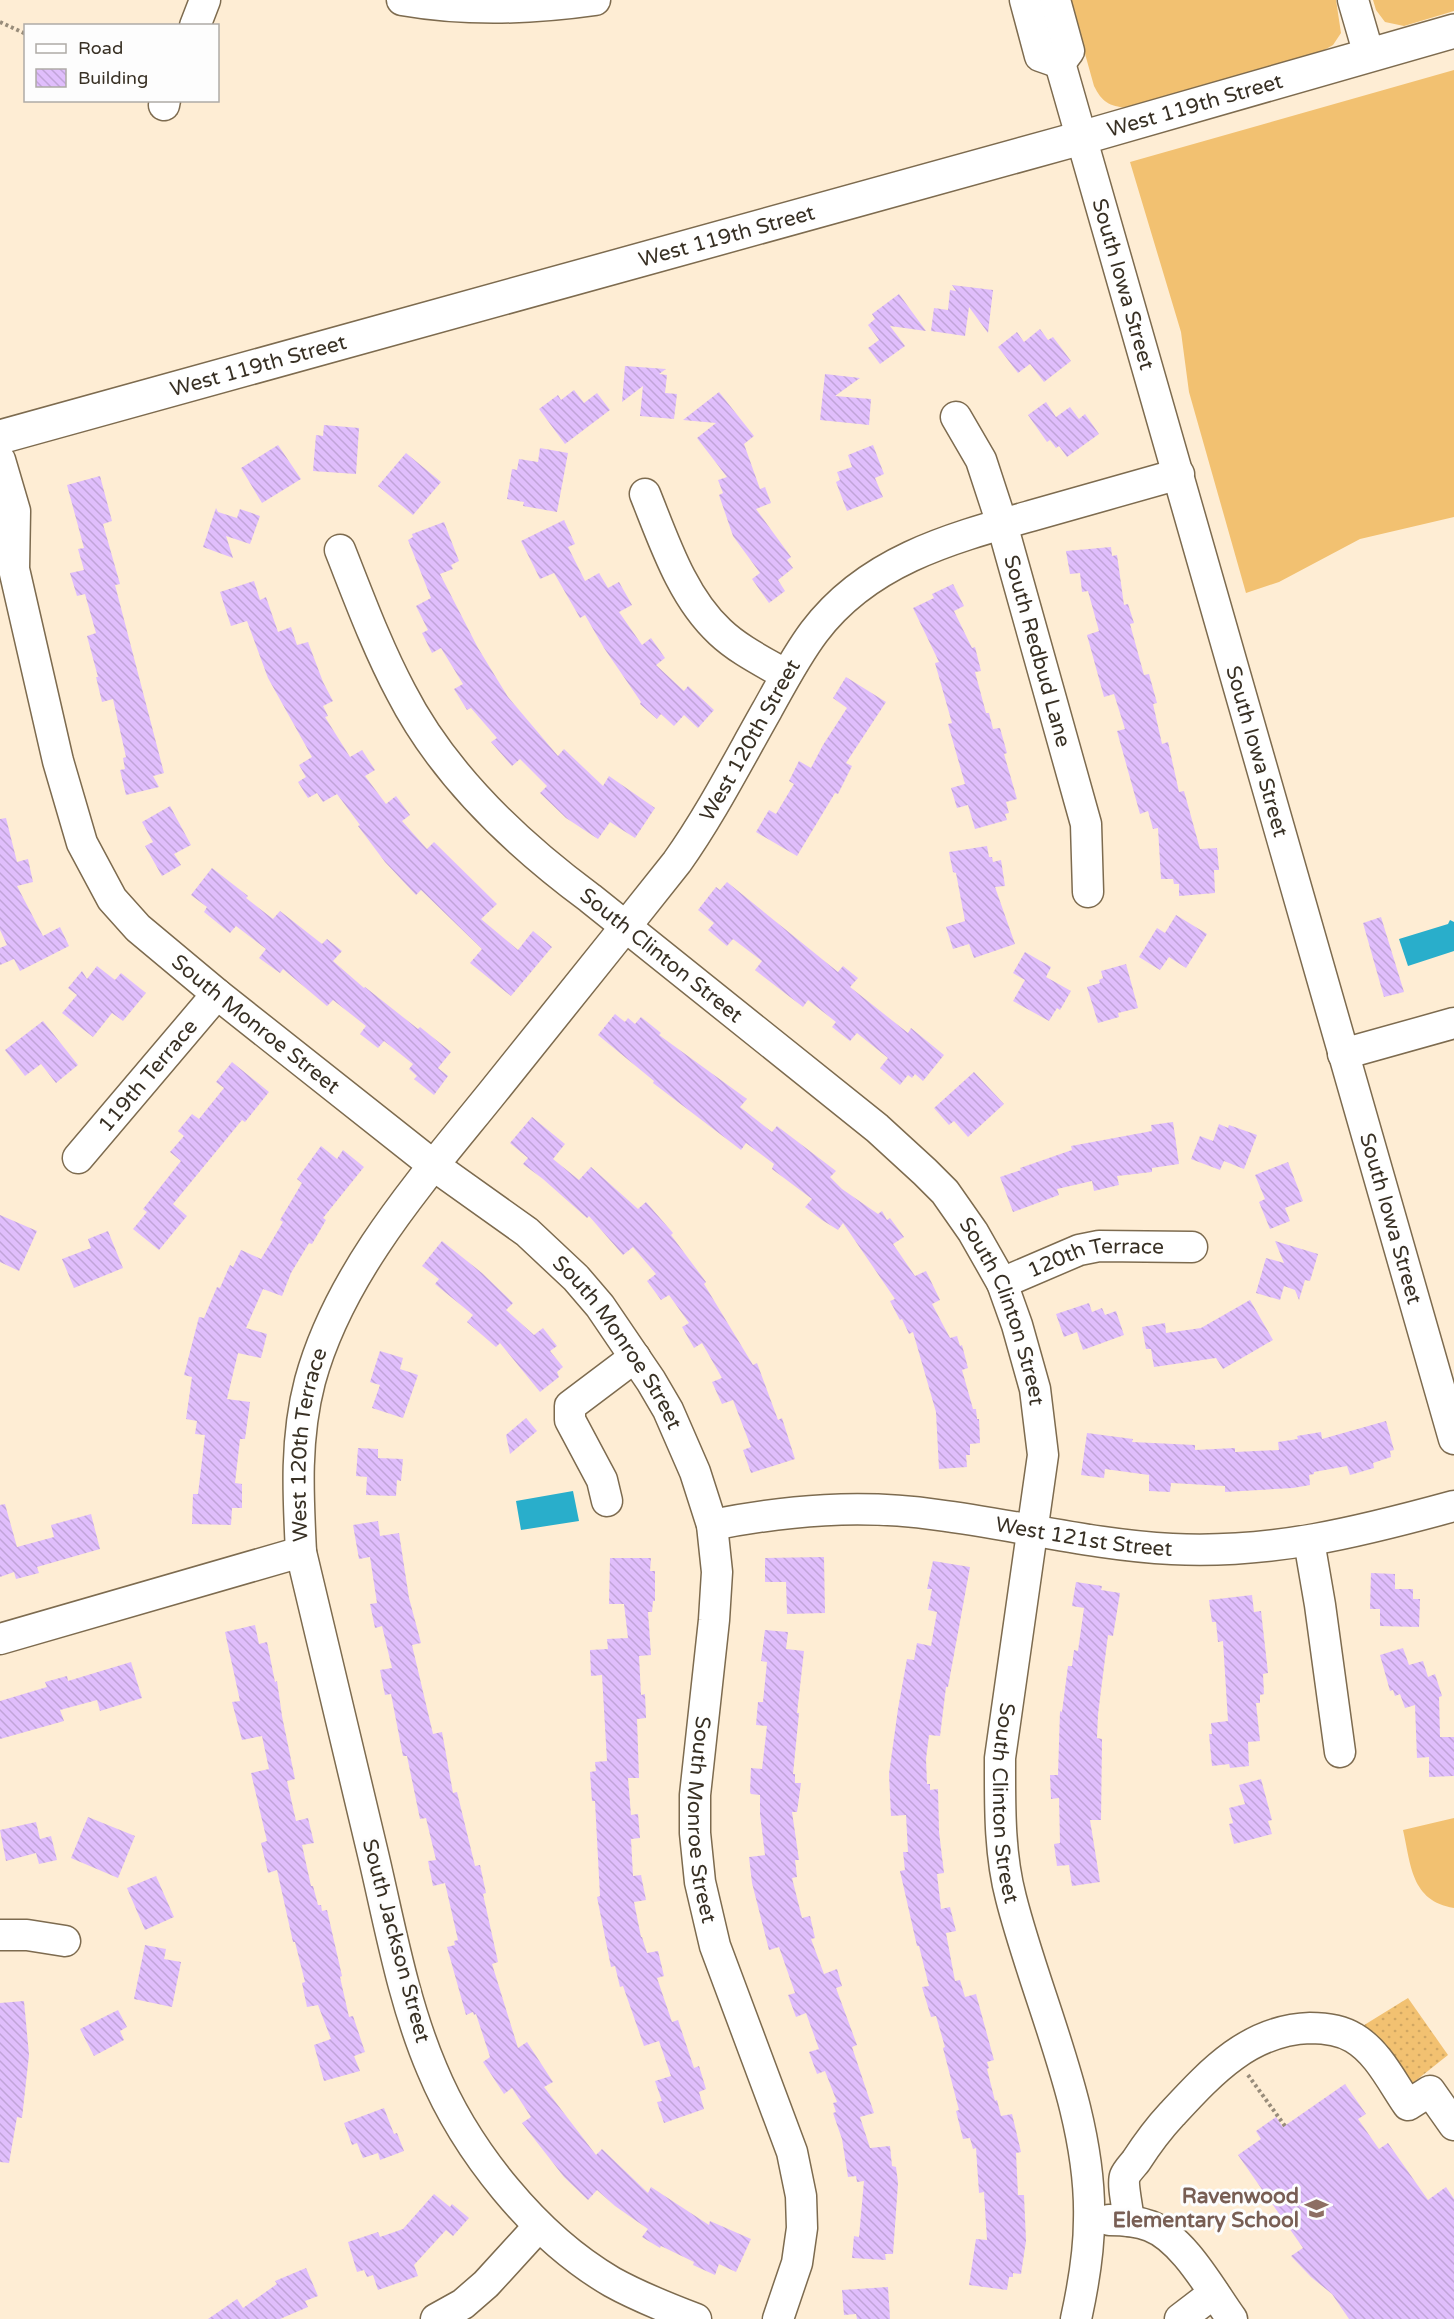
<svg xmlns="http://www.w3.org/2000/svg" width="1454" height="2319" font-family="'Varela Round',sans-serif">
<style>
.grass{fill:#f2c171}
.park{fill:url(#park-dots)}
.water{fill:#29aecb}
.building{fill:url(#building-back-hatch)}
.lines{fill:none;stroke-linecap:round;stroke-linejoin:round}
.minor-casing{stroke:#7d6b4f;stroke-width:33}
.major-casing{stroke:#7d6b4f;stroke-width:36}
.path{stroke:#988c7a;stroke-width:4;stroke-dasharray:3 3;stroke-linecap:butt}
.minor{stroke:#fff;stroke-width:30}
.major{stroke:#fff;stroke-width:33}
.labels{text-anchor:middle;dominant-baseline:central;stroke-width:6;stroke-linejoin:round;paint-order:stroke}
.street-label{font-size:21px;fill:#383024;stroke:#fdfdfd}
.education-label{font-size:21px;font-weight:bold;fill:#785e54;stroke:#fdfdfd;text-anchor:end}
</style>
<defs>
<pattern id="park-dots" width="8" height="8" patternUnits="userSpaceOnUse" patternTransform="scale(1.5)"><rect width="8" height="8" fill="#f2c171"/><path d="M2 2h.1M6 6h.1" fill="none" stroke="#d0a662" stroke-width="1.8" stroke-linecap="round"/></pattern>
<pattern id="building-back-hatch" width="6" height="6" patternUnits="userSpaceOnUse" patternTransform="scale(1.5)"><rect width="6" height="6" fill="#e0befc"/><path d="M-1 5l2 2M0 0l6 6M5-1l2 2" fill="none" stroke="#c1a4d8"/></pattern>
</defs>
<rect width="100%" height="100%" fill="#feedd4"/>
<path class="grass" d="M1070,0h266l5,33 -8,12 -14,8 -192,55c-18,-2 -25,-6 -33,-22z
M1373,0h81v11l-50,15 -19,-4 -9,-12z
M1454,70v447l-94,22 -81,43 -33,11 -57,-201 -8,-60 -51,-170z
M1454,1818v90c-43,-7 -43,-43 -51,-78z"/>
<path class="park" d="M1408,1998l40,57 -39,31 -48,-59z"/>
<path class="water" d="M1450,920l4,2v29l-46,15 -9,-27 49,-15z
M573,1491l6,30 -58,9 -5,-29z"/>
<path class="building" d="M952,285l41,5 -5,43 -19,-26 -4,29 -34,-5 3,-23 14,2 2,-20 6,1z
M899,294l27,37 -36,-5 15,20 -25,18 -12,-16 11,-8 -11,-15 7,-6 -3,-5z
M1040,329l8,11 5,-3 18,24 -27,21 -14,-18 -12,9 -20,-26 19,-15 7,10z
M625,366l41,3 -7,5 8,1 -2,18 12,1 -3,25 -34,-3 3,-30 -21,16z
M825,374l35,4 -25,18 36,3 -2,26 -49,-5z
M574,390l10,13 13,-10 13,17 -45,34 -26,-35 19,-14 3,5z
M719,392l35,44 -10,8 16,45 5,-2 6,16 -15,6 35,48 -4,3 6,8 -15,12 7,11 -16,12 -17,-24 8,-6 -27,-37 -14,-41 4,-2 -5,-13 9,-3 -30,-39 19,-15 -33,-3z
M1046,402l10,15 14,-10 9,12 6,-5 14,20 -32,23 -8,-11 -3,2 -6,-8 -3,2 -19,-27z
M324,425l35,3 -3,46 -43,-3 3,-36 7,1z
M278,445l23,34 -39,24 -21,-35z
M873,445l11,29 -9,4 8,19 -36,14 -11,-29 4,-2 -3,-8 15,-5 -4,-12z
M540,448l28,5 -11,59 -34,-6 1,-4 -17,-3 5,-30 5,1 2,-11 19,3z
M406,453l35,29 -28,33 -35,-29z
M100,476l12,45 -9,3 17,60 -5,1 49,188 -11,3 6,11 -33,8 -6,-25 5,-1 -2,-11 3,-1 -13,-58 -11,3 -6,-25h2l-11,-41 9,-3 -11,-39 -8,2 -7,-23 14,-3 -6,-21 6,-1 -17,-63z
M216,508l2,4 19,6 3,-9 20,7 -10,28 -24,-8 7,22 -30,-11z
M564,520l11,24 -7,3 17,34 14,-8 9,15 11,-6 13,23 -13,7 23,33 9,-7 14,20 -9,7 28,26 4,-5 26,24 -16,18 -14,-13 -10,11 -13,-12 -4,5 -17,-15 1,-2 -37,-54 -19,-33 -5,3 -26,-45 -14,6 -19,-38z
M444,522l15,39 -8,4 2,4 -13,5 38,74 30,49 50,59 6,-7 39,37 6,-10 46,32 -20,30 -25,-16 -12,17 -32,-21 -26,-25 7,-7 -27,-27 -8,7 -21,-24 6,-4 -26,-30 -4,2 -13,-21 9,-5 -22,-36 -9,5 -10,-20 6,-3 -12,-24 15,-8 -23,-58 5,-3 -1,-3z
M1111,547l1,9 5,-1 7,50 4,-1 6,19 -4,1 14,51 5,-1 8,29 -4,1 9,40 6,-2 11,50 5,-1 16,58 17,-1 2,22h-5l1,23 -36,3v-12h-5l-1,-5h-12l-3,-51 -5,1 -5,-18 -8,3 -23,-83 8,-2 -11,-35 -10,3 -17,-62 12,-4 -11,-40 -6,1 -2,-19 -10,1 -4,-23z
M254,581l6,19 6,-3 12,35 13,-5 6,18 11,-3 15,40 10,19 -10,5 5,10 -3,1 25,40 12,-7 13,20 -10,6 21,28 10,-8 14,19 -8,6 25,28 7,-7 63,62 -16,15 37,31 15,-19 19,16 -41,49 -41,-33 12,-14 -61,-59 -5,5 -31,-33 -27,-36 2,-1 -23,-31 -14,8 -6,-9 -9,5 -10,-16 8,-5 -7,-12 13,-8 -44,-79 -21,-57 -16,5 -11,-34z
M953,584l11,22 -10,5 18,37 3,-1 6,24 -6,1 11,41h3l4,16 7,-1 7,25 -3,1 13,45 -11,3 3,11 -4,1 2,6 -32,9 -7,-24 -11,3 -6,-20 14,-4 -17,-60 4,-1 -17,-60 4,-1 -26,-54 21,-10 -2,-4z
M846,677l40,25 -40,61 6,3 -14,28 -3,-1 -38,63 -41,-24 13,-22 7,4 18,-30 -5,-3 10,-20 12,7 12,-23 24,-37 -14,-10z
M170,806l21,39 -17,9 7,11 -19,11 -17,-30 8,-4 -11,-20z
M6,818l11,44 11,-3 5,23 -16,4 26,50 17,-9 9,19 -49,25 -6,-12 -14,6v-17l7,-3 -7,-15v-111z
M987,846l2,11h3l1,5 8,-2 4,26 -10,1 20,57 -41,14 -5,-14 -16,5 -7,-22 19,-6 -9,-48 -3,-1 -4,-20z
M212,868l36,28 -2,2 27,21 7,-8 42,33 5,-5 15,12 -9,10 31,27 1,-1 53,42 2,-2 31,25 -13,16 10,8 -14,19 -20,-16 3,-3 -8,-7 4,-5 -29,-23 -6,7 -18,-14 6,-8 -33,-26 -6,6 -44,-37 -3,4 -21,-15 7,-9 -30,-23 -6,7 -26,-21 3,-5 -16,-12z
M727,882l111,90 5,-6 15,12 -8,9 58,46 3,-5 33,27 -21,26 -8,-7 -3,4 -4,-3 -8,10 -20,-17 8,-10 -31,-25 -7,8 -18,-14 4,-5 -28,-22 -5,7 -48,-37 7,-9 -29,-22 -6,7 -19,-16 6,-7 -16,-13 18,-23 4,3z
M1176,915l31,19 -21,34 -17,-11 -9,13 -21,-13 18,-29 8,5z
M1381,917l23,75 -20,5 -21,-74z
M1025,952l26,15 -5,10 25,14 -11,19 -3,-2 -8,13 -36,-20 12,-21 -12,-7z
M1126,964l12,44 -20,5 1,4 -21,6 -11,-36 13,-4 -1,-3 4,-2 -2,-7z
M97,966l18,14 6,-7 25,20 -23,28 -11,-8 -19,24 -31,-24 15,-18 -9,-7 14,-17 5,8z
M615,1014l10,8 3,-4 7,6 6,-7 20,16 -2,2 88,64 -7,8 32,25 5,-6 59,45 -6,6 12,12 36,25 4,-3 5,9 3,-2 14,19 -11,7 22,32 11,-5 14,29 -8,4 18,34 7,-2 3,10 2,-1 6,23 -6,2 11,39h3l1,10h2l1,24 -10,1v11h-4l1,12 -28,2 -3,-57 -23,-80 -4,2 -7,-15 -2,1 -10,-19 5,-2 -52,-76 -5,7 -16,-10 -17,-13 7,-8 -40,-30 2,-5 -28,-21 -5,7 -88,-67 1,-2 -56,-46z
M43,1021l35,44 -22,18 -15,-19 -16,12 -20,-26z
M232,1062l37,30 -24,30 -3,-2 -69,84 14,12 -28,34 -26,-21 14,-17 -4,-3 38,-48 -11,-9 14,-16 -6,-5 14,-17 7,5 25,-31 -8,-6z
M974,1072l30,32 -36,33 -14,-16 -5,4 -15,-17z
M532,1117l33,27 -12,15 26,21 12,-13 47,42 8,-7 27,31 -2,2 35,47 -2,2 49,81 4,-2 21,57 4,-2 13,41 -44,14 -8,-23 8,-3 -18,-47 -11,4 -10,-22 10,-4 -20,-35 -8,5 -12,-21 7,-4 -20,-28 -8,5 -14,-19 9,-7 -23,-27 -10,8 -34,-39 -2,2 -44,-39 -20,-15 5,-6 -18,-15z
M1173,1122l6,42 -27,4v4l-35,4 2,9 -25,6 -2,-10 -35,8 2,6 -46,17 -13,-35 21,-7 -1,-2 52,-18 -1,-4 81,-15 -1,-6z
M1219,1124l9,4 1,-3 28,10 -13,34 -20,-8 -4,9 -29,-11 9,-23 13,5z
M321,1146l16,13 6,-9 21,17 -41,51 3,2 -14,24 -3,-1 -18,30 -9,23 -19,-7 -17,39 21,6 -6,24 -23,-5 -11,46 23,3 -5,37h-5l-5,44 7,1v24h-10l-1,17 -39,-1 1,-30h5l7,-59 -10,-1 2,-13 -11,-2 6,-42 -8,-2 15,-58 5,1 13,-31 3,1 10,-23 3,2 8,-17 20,9 22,-37 -3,-2 22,-37 -5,-4z
M1288,1162l15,39 -18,7 5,13 -20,8 -11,-27 6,-3 -10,-24z
M0,1215l37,16 -18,40 -19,-9z
M108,1231l15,37 -49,20 -12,-29 29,-11 -3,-9z
M442,1241l40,32 31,30 -7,7 28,25 9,-7 14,18 -7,5 13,16 -6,5 2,5 -19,15 -40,-49 -4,4 -29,-25 6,-7 -38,-31 4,-5 -17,-13z
M1275,1241l43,13 -8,27 -5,-1 -6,20 -4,-10 -11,-4 -4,14 -24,-7 10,-35 18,5z
M1250,1300l23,40 -50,29 -7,-11 -62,9 -3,-18h-5l-4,-22 23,-4 1,10 35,-5z
M1089,1303l3,9 10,-4 3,7 11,-4 8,24 -41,15 -6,-18 -13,5 -8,-23z
M380,1351l23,7 -3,11 18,6 -15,43 -31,-10 8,-23 -10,-3z
M526,1418l11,13 -27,23 -4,-19z
M1386,1421l8,29 -4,1 1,6 -18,6 1,5 -24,7 -3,-9 -33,6v2l-5,1 1,10 -17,3 -68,4v-6l-54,-3 -1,9 -21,-1v-16l-44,-6 -1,9 -23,-3 6,-42 46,6 -1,3 63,3v5l40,-2v4l44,-2 -1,-8 20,-3 -1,-3 24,-4 1,7z
M358,1448l20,1v9l25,1 -2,22 -4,-1 -1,16 -30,-1 1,-18 -11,-1z
M5,1504l12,43 37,-10 -3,-12 40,-11 9,35 -63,18 2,6 -23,6 -2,-7 -14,5v-72z
M378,1521l2,15 19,-3 10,65 12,45 -9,2 21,89 9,-2 11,61 4,-1 18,74 5,-1 6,28 -3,1 15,68 -6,2 26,84 9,-6 26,40 -9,5 52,68 6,-6 46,44 3,-6 58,38 1,-4 41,18 -15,33 -17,-8 -4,11 -22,-10 1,-3 -33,-16 -1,2 -18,-11 6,-8 -33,-23 -18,-16 -9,10 -24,-23 -42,-54 9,-6 -19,-29 -8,6 -21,-32 7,-5 -14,-43 -2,1 -1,-3 -7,3 -19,-68 8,-2 -1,-4 4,-1 -13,-57 -12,3 -5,-25 8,-1 -10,-42 -6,1 -13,-63h-4l-12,-62 -6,1 -5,-25 12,-2 -10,-42 -7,2 -5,-24 7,-1 -7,-46 -11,2 -6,-34z
M824,1557l1,56 -38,1 -1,-32h-21v-24z
M610,1558h41l-1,13h5v30h-2l-1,11h-4l3,43 -12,1 2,39 4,-1 1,24 -9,1 2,59h-11l3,37 7,-1 2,24 -9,1 2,37 8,-1 5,25 -12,2 7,35h1l5,16 11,-2 6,25 -7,2 15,44 6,-2 16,48 5,-2 7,23 -7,3 5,17 -40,14 -7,-21 5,-1 -7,-20 16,-5 -12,-35 -15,5 -21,-60 -3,1 -5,-21 -4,1 -14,-70 3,-1 -5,-95h-3l-2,-29 6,-1 -1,-9 12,-1 -5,-86 -11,1 -1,-26 18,-1 -1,-10 21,-1 -4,-34h-15z
M933,1561l37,6 -22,120h-2l-6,49 -11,-1 -3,24 1,25h3v6l8,-1 1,43 5,41 -7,1 4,35 9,-2 6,24 -10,2 9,48 5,-1 5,17 11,-3 18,66 -7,2 2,6 -2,1 8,32 2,-1 4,16 11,-2 9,38 -5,1 2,42h6l2,46 -5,33 -8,-1v4h-4l-2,13 -38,-5 7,-46 11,1 -3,-48 -5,1 -3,-45 -3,1 -3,-11 -7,1 -7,-28 3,-1 -16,-62 2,-1 -9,-31 -5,1 -9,-30 7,-1 -10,-40h-2l-17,-75 5,-1 -2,-18h5l-2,-37 -15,1 -2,-42 9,-65 9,-50 7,1 3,-17 14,3 6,-34 -9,-2 4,-21h-5z
M1371,1573l24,1v15h18v10h7l-1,28 -39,-1v-17h-10z
M1076,1582l26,4 -1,4 19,3 -7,43 -5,-1 -10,79 -1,24 5,1 -1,81h-11l10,62 -28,4 -3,-21 -12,1 -3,-22 6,-1 -1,-45 -8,1 -1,-24h8l2,-64 2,1 6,-46h4l2,-16 4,1 6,-43 -12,-2z
M1252,1595l2,17 7,-1 7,62 -5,1 1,20 -4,1v8h-4l4,38 -12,1 1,24 -19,2 -1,-4 -17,2 -3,-32h3l-1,-11 17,-2 -5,-80 -5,1 -2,-20h-4l-3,-22z
M255,1625l4,19 8,-2 8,40 2,-1 5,35 13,63 -8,2 9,40 12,-3 6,25 -12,2 9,41h2l5,19h3l1,6 5,-1 15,66 -2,1 9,40 4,-1 12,36 -11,4 6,15 -36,10 -10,-36 17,-6 -13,-34 -11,2 -5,-24 3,-1 -10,-40h-2l-16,-72 -9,3 -7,-30 6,-2 -16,-68 18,-4 -7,-33 -20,4 -10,-38 8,-1 -15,-69z
M765,1630l23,2 -2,17 18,2 -7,62h2l-6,61h2v9h6l-4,29h-5l7,48h-4l2,17 -5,1 10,40 8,-2 5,22 -4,1 13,35 13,-5 5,17 -6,2 21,57 -5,2 22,66 -14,4 10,31 20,-2 2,20 4,1 2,16 -5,71h-8l1,6 -34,-2 2,-22 5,1 5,-56 -7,1 -1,-6 -8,1 -6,-38 -9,-26 3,-1 -3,-9 4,-1 -12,-31 -8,3 -8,-22 10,-3 -13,-36 -10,4 -8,-22 7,-2 -16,-46 -10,3 -17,-67 -3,-26 16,-2 -5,-41v-19l-9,-1 -1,-2 1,-24 11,1 5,-43 -11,-1 2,-23h5l4,-40 -6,-1z
M1403,1648l6,17 14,-4 5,16 7,-3 7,22 -3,1 1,40h14v39l-25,1v-20l-12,1 -2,-53 -10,3 -5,-14 -5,2 -2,-6 -3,1 -10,-36z
M131,1662l11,36 -42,13 -3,-11 -37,10 4,11 -64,18v-38l47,-14 -2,-5 22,-6 1,5z
M1261,1779l11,41 -4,1 4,13 -38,10 -5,-20 4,-1 -4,-15 16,-4 -6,-19z
M88,1817l47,19 -17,42 -47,-20z
M36,1822l4,17 11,-3 6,24 -18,4 -3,-11 -30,8 -6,-31z
M156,1876l18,41 -29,13 -18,-42z
M145,1945l21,4 -2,10 17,3 -9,45 -38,-8z
M24,2001l5,54 -7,63 -5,-1 -8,46 -9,-1v-159z
M118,2010l9,17 -7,4 4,9 -30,16 -14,-27z
M1345,2084l21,30 -8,5 21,30 9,-6 40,57 18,-13 8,12v120h-105l-17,-25 -21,-17 -20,-21 12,-8 -65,-93 23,-16 -5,-8 20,-14 7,10z
M384,2108l10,26 3,-1 7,18 -24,9 -2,-7 -15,5 -6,-15 -5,2 -8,-22z
M434,2194l16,13 2,-3 17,14 -16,18 -7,-6 -32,35 4,11 -40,14 -5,-15 -6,2 -3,-7 -7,2 -9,-30 30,-10 2,5 23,-8z
M306,2268l12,28 -13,5 3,6 -28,12h-72l29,-20 6,9 34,-24 -2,-3z
M888,2287l2,32h-33l-1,-5 -12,1 -2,-25z"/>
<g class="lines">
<defs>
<g id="minor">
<path d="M402,0c63,11 130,9 193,0"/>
<path d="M1025,0l15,56 20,7"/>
<path d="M1055,0l14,51 -9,12"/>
<path d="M1353,0l16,55"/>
<path d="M195,26l10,-26"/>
<path id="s1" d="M1060,63l394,1376"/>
<path d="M164,105l1,-5"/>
<path id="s2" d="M956,417l25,43 21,64 84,300 2,68"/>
<path id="s3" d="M0,460l15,51 -1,58 44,192 24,82 30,56 26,29 79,66 216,171 94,67 49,46 24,28 51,75 17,29 27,62 17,53 5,47 -3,48 -19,175v38l5,49 15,64 77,206 9,44 1,32 -5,35 -19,56"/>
<path d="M645,494c19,47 37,103 75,138 19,18 44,30 66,43"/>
<path id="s4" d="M340,550c19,48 37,97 61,142 42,82 116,152 189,206l287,230 48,44 20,20 28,40 29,51 15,42 18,64 8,66 -43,303c0,46 -1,95 11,140 26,103 81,214 78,322 0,33 -6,67 -13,99"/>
<path d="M1343,1054l111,-31"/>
<path id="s5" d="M78,1158l139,-164"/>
<path id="s6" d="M1002,1283l77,-33 20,-4 93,1"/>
<path d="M607,1501l-5,-21 -32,-60v-14l65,-49"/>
<path id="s7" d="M712,1525c76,-15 149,-21 226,-10 79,10 155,30 234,34 100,5 187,-17 282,-43"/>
<path d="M1309,1541l11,64 20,147"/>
<path d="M0,1639l301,-87"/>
<path d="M0,1935h27l38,6"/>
<path d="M1109,2220c13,0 28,1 41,6 34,13 61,64 82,93"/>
<path d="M1129,2221c-1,-11 -7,-37 -4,-45 2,-5 8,-11 11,-15 11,-17 22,-32 36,-47 39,-42 77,-84 138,-86 15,0 31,2 44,10 24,14 38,44 54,67l22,-14 24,34"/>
<path d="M436,2319l27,-15 23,-20 53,-58"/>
<path id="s8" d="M696,2319c-29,-11 -57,-22 -84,-37 -77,-45 -146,-131 -180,-213 -29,-68 -42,-143 -59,-215 -24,-101 -48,-201 -72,-302 -3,-58 -6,-114 9,-171 30,-110 113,-202 183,-289 61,-76 123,-153 184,-230 34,-48 61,-101 90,-152 15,-27 29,-54 47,-78 54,-72 138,-94 220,-117 48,-14 97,-27 145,-41"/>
<path d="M1180,2319l34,-26"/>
</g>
<g id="major">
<path id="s9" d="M0,437l1081,-299 373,-107"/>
</g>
</defs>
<use href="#minor" class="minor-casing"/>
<use href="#major" class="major-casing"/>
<path class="path" d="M0,22l26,12
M1248,2075l37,51"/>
<use href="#minor" class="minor"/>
<use href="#major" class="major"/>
</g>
<defs>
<symbol id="school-bare" viewBox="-9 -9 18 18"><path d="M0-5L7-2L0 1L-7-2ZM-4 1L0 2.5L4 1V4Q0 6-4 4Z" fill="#8d6e63" stroke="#fdfdfd" stroke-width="2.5" paint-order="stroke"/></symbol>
</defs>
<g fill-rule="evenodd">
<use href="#school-bare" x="1300" y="2192" width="33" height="33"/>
</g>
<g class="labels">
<g class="street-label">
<text stroke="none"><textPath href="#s9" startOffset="1240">West 119th Street</textPath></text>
<text stroke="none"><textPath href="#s9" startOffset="754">West 119th Street</textPath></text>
<text stroke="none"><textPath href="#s1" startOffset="230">South Iowa Street</textPath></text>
<text stroke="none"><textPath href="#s9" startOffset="268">West 119th Street</textPath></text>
<text stroke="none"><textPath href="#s2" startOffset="249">South Redbud Lane</textPath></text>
<text stroke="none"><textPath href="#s8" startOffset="1862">West 120th Street</textPath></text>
<text stroke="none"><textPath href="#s1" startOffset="716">South Iowa Street</textPath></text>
<text stroke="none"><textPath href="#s4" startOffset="528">South Clinton Street</textPath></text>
<text stroke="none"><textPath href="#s3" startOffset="648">South Monroe Street</textPath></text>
<text stroke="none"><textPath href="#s5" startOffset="108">119th Terrace</textPath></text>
<text stroke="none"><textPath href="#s1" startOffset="1202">South Iowa Street</textPath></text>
<text stroke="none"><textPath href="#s6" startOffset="99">120th Terrace</textPath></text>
<text stroke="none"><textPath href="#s4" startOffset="1032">South Clinton Street</textPath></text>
<text stroke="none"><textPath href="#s3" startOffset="1134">South Monroe Street</textPath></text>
<text stroke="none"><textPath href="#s8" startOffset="1017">West 120th Terrace</textPath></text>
<text stroke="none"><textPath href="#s7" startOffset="375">West 121st Street</textPath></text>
<text stroke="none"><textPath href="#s4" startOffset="1534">South Clinton Street</textPath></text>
<text stroke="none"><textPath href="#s3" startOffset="1638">South Monroe Street</textPath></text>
<text transform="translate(396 1941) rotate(75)">South Jackson Street</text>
</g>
<g class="education-label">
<text x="1299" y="2196">Ravenwood<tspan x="1299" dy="24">Elementary School</tspan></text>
</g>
</g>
<rect x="24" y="24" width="195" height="78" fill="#fdfdfd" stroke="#aeaba6" stroke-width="1.5"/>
<rect x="36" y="44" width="30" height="9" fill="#ffffff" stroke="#aeaba6" stroke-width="1.5"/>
<text x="78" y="54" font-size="18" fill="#383024">Road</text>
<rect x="36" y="69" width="30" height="18" fill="url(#building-back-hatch)" stroke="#aeaba6" stroke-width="1.5"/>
<text x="78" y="84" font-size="18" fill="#383024">Building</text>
</svg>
